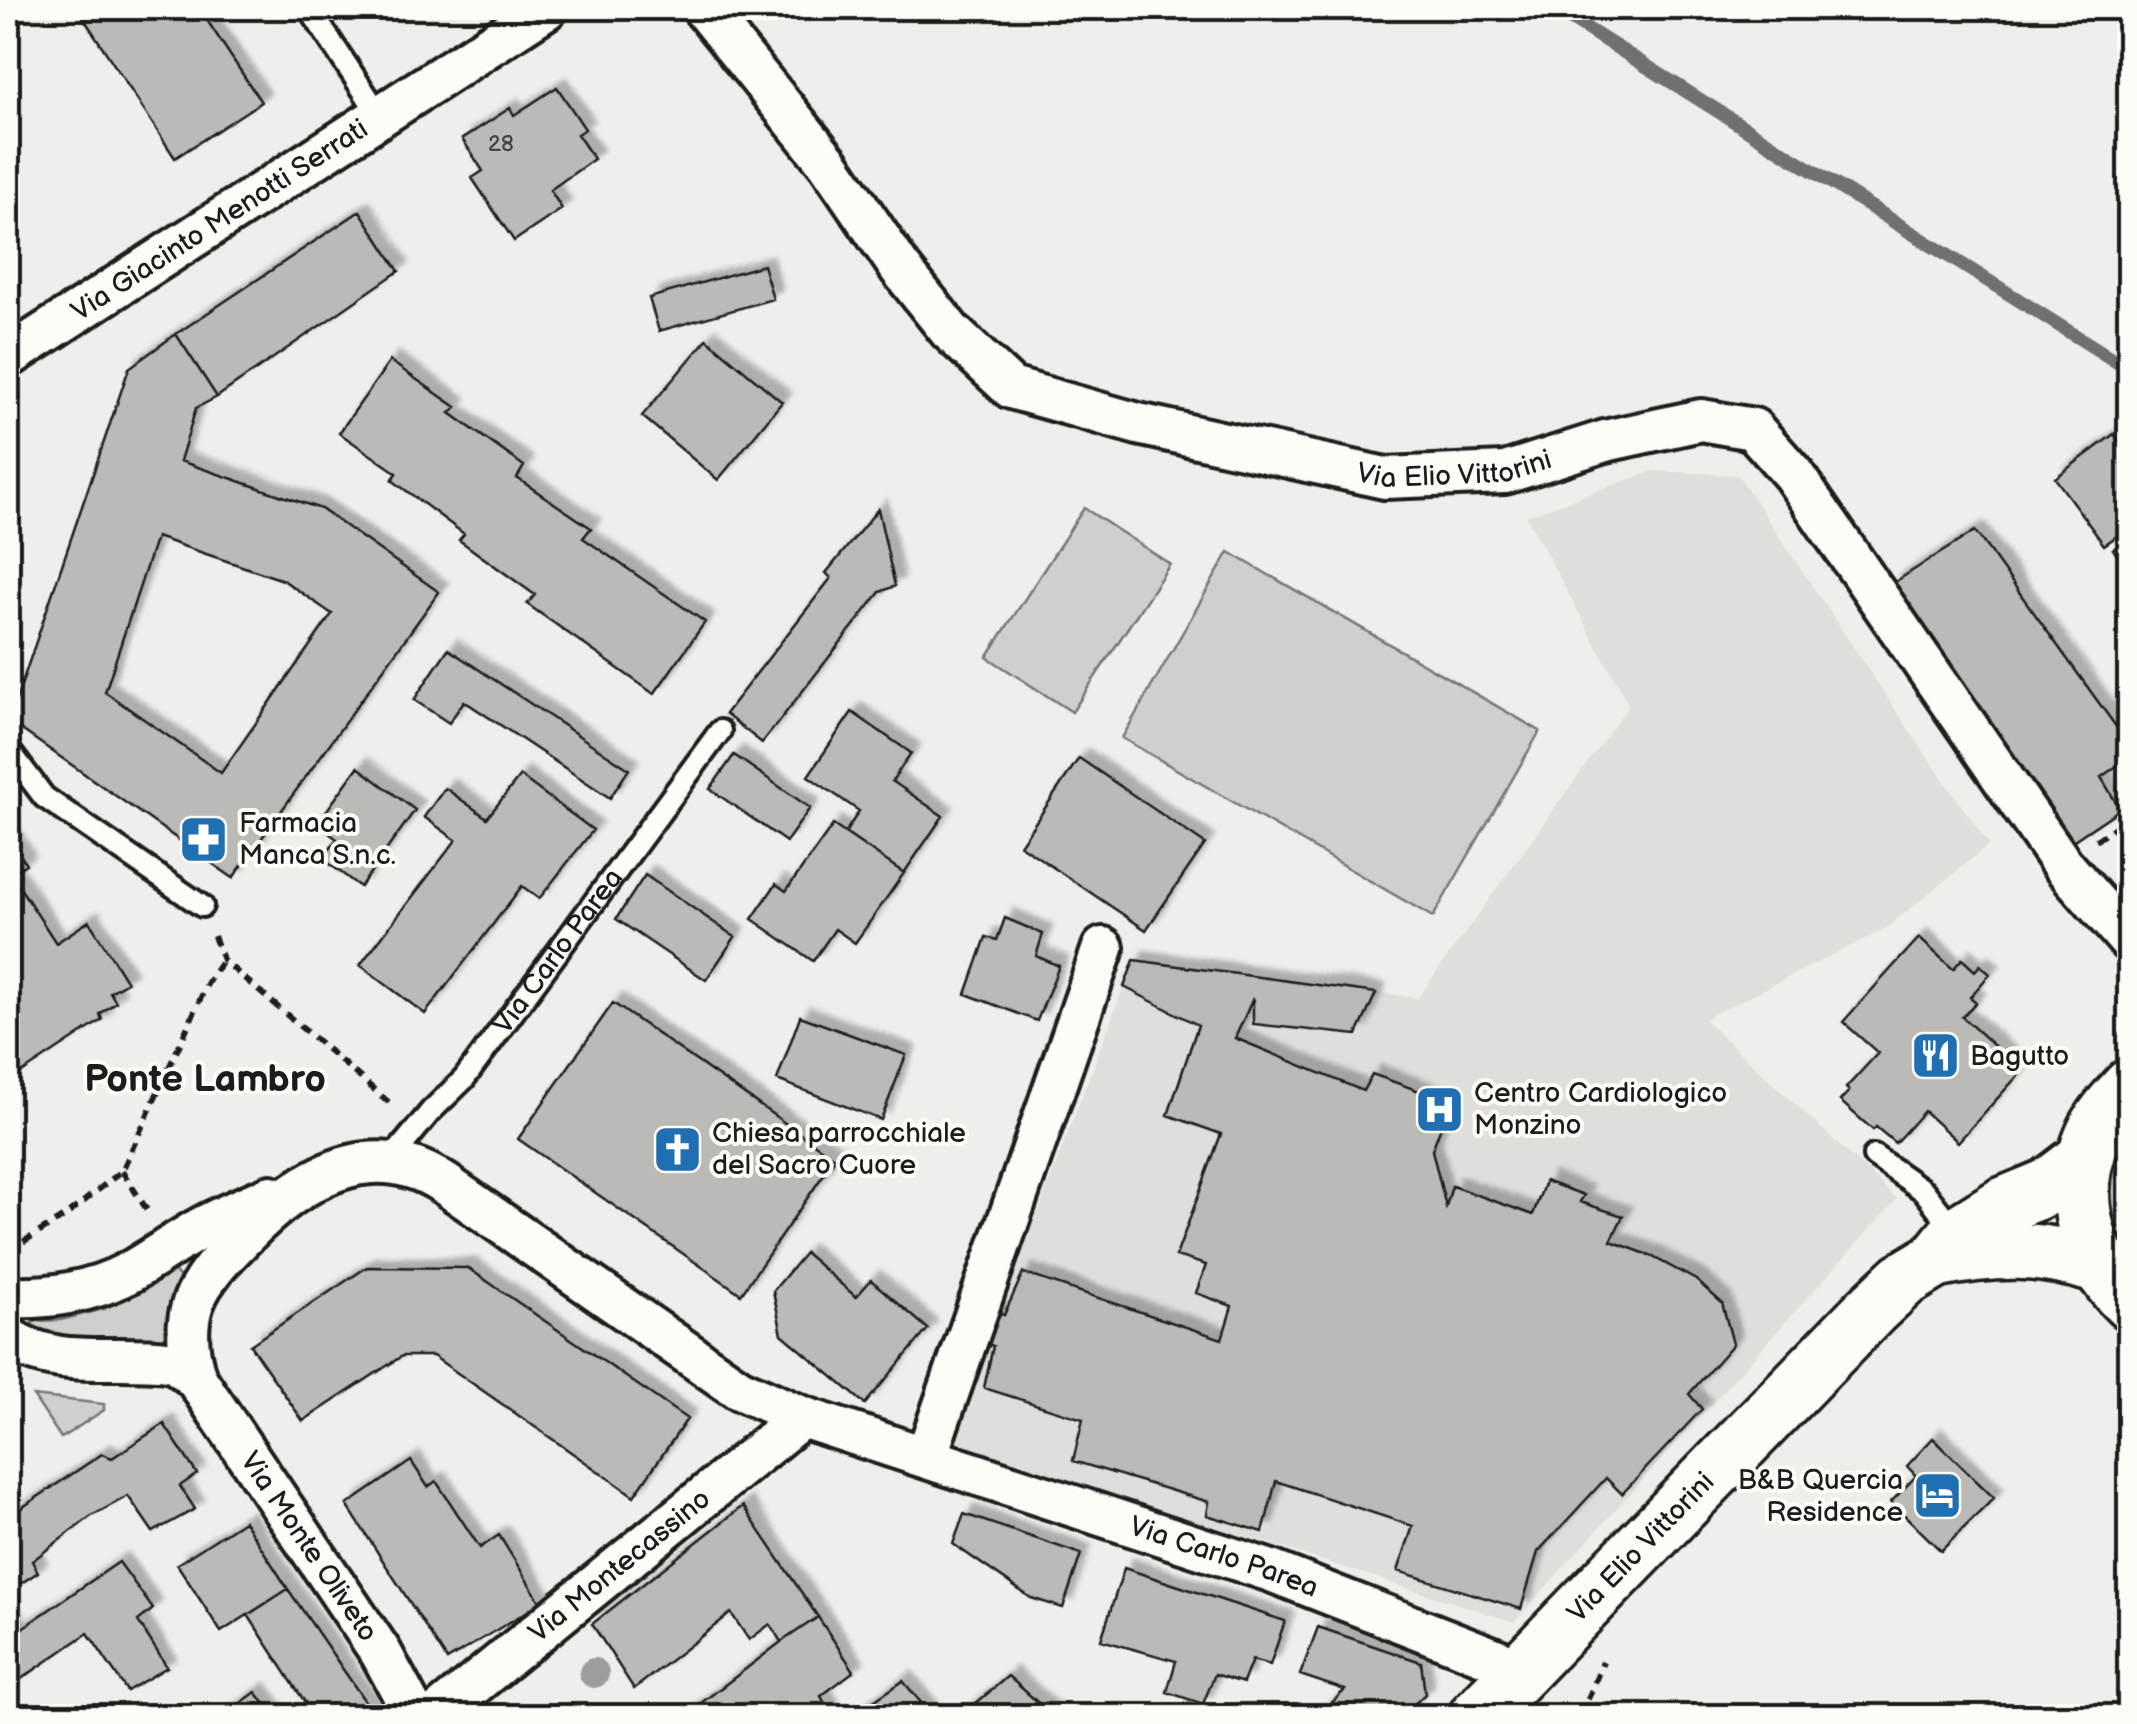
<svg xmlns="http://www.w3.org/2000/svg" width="2137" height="1724" font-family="'Balsamiq Sans',sans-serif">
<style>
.built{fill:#e0deda}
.green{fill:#d0cfcc;stroke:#767674;stroke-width:2.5}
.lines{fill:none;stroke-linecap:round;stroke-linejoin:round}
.stream{stroke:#706f6d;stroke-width:14}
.building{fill:#bbbab6;stroke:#1c1c1c;stroke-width:2.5;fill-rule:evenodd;filter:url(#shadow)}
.lane-casing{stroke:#1c1c1c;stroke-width:28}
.street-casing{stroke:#1c1c1c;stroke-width:48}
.secondary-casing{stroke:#1c1c1c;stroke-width:62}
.path{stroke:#1c1c1c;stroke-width:6;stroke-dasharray:10 8;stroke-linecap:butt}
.lane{stroke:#fdfcf7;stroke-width:20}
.street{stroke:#fdfcf7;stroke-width:40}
.secondary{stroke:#fdfcf7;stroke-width:55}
.tree{fill:#9e9d9b}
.labels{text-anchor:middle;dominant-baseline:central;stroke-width:8;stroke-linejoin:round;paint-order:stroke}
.number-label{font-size:22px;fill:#444442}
.street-label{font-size:28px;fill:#1c1c1c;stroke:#fdfcf7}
.poi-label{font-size:28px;fill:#1c1c1c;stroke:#fdfcf7;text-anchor:start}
.district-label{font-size:38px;font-weight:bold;fill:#1c1c1c;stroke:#fdfcf7}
</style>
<defs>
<filter id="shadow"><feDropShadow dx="9" dy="-9" stdDeviation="2.5" flood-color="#0004"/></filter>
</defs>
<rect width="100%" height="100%" fill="#f0eeea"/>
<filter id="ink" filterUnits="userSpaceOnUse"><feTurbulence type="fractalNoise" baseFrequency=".01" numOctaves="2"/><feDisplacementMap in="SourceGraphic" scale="20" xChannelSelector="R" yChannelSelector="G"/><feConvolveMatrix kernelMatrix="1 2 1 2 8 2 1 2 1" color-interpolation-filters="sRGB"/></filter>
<g filter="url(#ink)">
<path class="built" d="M1653,471l85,4 173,258 78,112 -104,84 -181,90 193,180 -383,423 -564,-180 184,-482 284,38 211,-293 -103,-189z"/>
<path class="green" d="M1084,508l86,56 -98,148 -85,-55z
M1229,552l311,179 -107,186 -311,-179z
M2129,1134v119c-23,-43 -23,-76 0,-119z
M172,1269l10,10 -11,63 -111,-1 -30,-12 2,-6 5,-2 24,-1 43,-11 22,-10z
M33,1396l71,8v6l-43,28z"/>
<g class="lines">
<path class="stream" d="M1554,8l576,362"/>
</g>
<path class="building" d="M77,8h122l62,94 -86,56z
M557,87l28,42 -8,5 17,25 -44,31 12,19 -48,32 -42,-63 11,-7 -21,-32 48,-31 4,7z
M360,211l39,60 -182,126 -41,-63z
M763,265l10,34 -114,32 -10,-33z
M176,334l41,63 -21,11 -16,53 141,48 118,83 -206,286 -224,-157 120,-353zM156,537l127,43 49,34 -111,159 -116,-81z
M707,339l75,63 -64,78 -76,-64z
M390,361l66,46 -6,6 74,53 -7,12 74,50 -8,10 122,84 -51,72 -127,-90 8,-9 -76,-55 5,-6 -72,-54 5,-7 -58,-40z
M2114,434l16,20v73l-26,18 -49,-67z
M878,509l17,77 -15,6 -118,151 -37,-29 106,-136 -5,-5z
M1975,531l155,215v11l-29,20 19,32 -49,33 -181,-257z
M2130,539v36l-17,-26z
M448,649l181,120 -19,29 -146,-97 -15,22 -35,-23z
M852,712l59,41 -19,28 51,35 -39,57 -59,-40 14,-22 -51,-35z
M734,755l76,53 -24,34 -76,-53z
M1079,758l126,86 -59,86 -126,-85z
M358,767l57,43 -55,77 -37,-28 14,-20 -20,-15z
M520,776l73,54 -54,69 -17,-13 -97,128 -65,-49 96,-125 -32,-23 21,-29 42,30z
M833,825l71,48 -49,70 -20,-14 -22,32 -61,-42 24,-35 10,7z
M8,835l18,29 -15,10 45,69 33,-22 38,61 -17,10 6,10 -16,12 2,6 -94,62z
M2130,867v22l-11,-15z
M645,875l90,62 -29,43 -90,-61z
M1005,918l38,16 -7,22 23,10 -22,55 -71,-27 20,-57 11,3z
M1919,938l34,31 9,-10 13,12 5,-6 10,9 -20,23 6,5 -14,15 60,54 -64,71 -34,-31 -29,32 -19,-16 -3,3 -33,-29 9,-10 -3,-3 32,-35 -35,-31z
M1134,960l242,33 -19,42 -104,-11v-26l-18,40 128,53 9,-17 67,24 -7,18 11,5 -11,29 14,57 6,-21 81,29 12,-34 39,14 -4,7 43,14 -12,25 38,14 47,25 26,23 11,41 -44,50 13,15 -80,85 -16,-16 -68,74 -17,57 -123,-38 15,-45 -137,-45 -13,51 -56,-17 2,-13 -136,-41 10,-42 -99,-31 9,-42 -12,-5 9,-29 14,3 19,-42 199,66 10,-33 -36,-13 10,-28 -30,-9 45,-122 -53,-19 30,-90 -74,-38z
M613,1003l222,155 -94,136 -223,-155z
M800,1016l106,39 -25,65 -104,-40z
M805,1253l51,44 15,-17 57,49 -63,75 -83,-70 -9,-43z
M367,1267l101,1 219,151 -53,77 -201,-140h-31l-99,65 -53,-76z
M164,1424l33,50 -17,12 15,23 -42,23 -25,-36 -38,21 -58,44 6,11 -30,20v-75l94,-63 10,4z
M1933,1438l61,60 -53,53 -50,-49 25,-26 -9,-10z
M411,1461l17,26 8,-6 44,67 19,-13 42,68 -94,57 -100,-155z
M743,1506l75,111 -37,25 -11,-18 -21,16 -18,-27 -97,76 -42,-65z
M964,1514l117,40 -18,54 -32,-10 -78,-54z
M244,1521l44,68 -67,43 -44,-68z
M119,1562l34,47 -15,12 29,46 -40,24 -39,-58 -80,55v-71l10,14z
M1124,1568l161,53 -15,44 -18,-5 -9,23 -28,-9 -12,30 -36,-12 9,-31 -75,-21z
M288,1589l87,127h-67l4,-3 -64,-98z
M818,1617l36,54 -33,25 9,17 -4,3h-142l97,-74z
M1318,1627l103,35 4,32 -23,22h-84l27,-26 -45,-15z
M1008,1676l45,40h-92z
M903,1681l29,35h-80z
M256,1692l18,24h-51z"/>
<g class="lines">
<defs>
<g id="lane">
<path d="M309,8l71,108"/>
<path d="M8,749l36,48 158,109"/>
<path d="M1874,1156l50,35 32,41"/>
<path id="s1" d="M388,1163l43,-52 33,-32 256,-348"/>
</g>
<g id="street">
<path id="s2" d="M703,8l126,156 71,104 50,63 61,57 127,36 247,54 120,-5 100,-32 96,-21 52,9 40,45 269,390 68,78"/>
<path id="s3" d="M8,357l539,-349"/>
<path d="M8,1297c40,2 84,-5 120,-24 25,-14 48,-31 73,-45 22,-12 46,-22 70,-32"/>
<path id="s4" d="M8,1338c48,32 104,16 159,23l9,2 20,16 185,274 34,63"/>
<path id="s5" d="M196,1379c-8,-24 -11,-52 -3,-76 9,-25 32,-48 51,-67 55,-56 126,-102 201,-52l294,205 63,28 469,154 250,98"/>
<path d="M925,1456l8,-19 170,-489"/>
<path id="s6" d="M435,1716l367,-299"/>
</g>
<g id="secondary">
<path d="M2130,1087c-13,14 -25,27 -34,43 -29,59 -13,128 34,172"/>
<path d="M1936,1260c61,-12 104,-13 163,6"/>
<path id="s7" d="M1477,1716l394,-406 32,-30 33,-20 21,-26 45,-28 46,-19 38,-29"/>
</g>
</defs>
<use href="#lane" class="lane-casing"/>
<use href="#street" class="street-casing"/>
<use href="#secondary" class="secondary-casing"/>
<path class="path" d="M2096,840l34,-23
M214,936l9,24 169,145
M122,1171l27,42
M8,1251l56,-34 58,-46 86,-189 15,-22
M1581,1716l22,-54"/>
<use href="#lane" class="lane"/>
<use href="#street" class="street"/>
<use href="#secondary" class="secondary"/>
</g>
<circle class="tree" cx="594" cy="1673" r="15"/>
</g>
<defs>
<symbol id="pharmacy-square" viewBox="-11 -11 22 22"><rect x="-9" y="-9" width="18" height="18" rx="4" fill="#1f6fb2" stroke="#fdfcf7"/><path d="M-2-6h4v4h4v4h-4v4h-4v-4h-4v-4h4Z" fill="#fff"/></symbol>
<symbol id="restaurant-square" viewBox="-11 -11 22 22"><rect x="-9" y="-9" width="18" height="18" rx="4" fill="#1f6fb2" stroke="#fdfcf7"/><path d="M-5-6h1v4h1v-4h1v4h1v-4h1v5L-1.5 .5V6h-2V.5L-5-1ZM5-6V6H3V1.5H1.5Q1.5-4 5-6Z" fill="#fff"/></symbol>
<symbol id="hospital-square" viewBox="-11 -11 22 22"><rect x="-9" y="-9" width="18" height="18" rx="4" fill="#1f6fb2" stroke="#fdfcf7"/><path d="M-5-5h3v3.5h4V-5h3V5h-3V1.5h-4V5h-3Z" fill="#fff"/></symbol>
<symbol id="church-square" viewBox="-11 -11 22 22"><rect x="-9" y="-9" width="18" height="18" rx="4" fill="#1f6fb2" stroke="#fdfcf7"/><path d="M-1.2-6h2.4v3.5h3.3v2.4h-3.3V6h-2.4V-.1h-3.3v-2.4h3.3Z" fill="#fff"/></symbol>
<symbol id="hotel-square" viewBox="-11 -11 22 22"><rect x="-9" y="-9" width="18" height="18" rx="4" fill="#1f6fb2" stroke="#fdfcf7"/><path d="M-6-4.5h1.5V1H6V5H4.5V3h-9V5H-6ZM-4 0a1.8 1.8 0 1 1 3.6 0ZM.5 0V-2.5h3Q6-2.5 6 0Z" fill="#fff"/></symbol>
</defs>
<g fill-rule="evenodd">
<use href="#pharmacy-square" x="176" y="812" width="55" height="55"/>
<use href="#restaurant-square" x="1908" y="1028" width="55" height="55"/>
<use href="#hospital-square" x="1412" y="1082" width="55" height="55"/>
<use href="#church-square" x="650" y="1122" width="55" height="55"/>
<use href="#hotel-square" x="1910" y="1468" width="55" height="55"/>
</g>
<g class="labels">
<g class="number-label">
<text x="501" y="144">28</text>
</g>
<g class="street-label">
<text stroke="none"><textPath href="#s3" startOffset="252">Via Giacinto Menotti Serrati</textPath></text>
<text stroke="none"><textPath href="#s2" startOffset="945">Via Elio Vittorini</textPath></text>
<text stroke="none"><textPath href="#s1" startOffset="272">Via Carlo Parea</textPath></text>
<text stroke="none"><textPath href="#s4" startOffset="400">Via Monte Oliveto</textPath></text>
<text stroke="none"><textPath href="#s7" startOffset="235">Via Elio Vittorini</textPath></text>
<text stroke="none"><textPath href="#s5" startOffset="1262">Via Carlo Parea</textPath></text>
<text stroke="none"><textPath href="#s6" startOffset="238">Via Montecassino</textPath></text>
</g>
<g class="poi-label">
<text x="239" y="823">Farmacia<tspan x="239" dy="32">Manca S.n.c.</tspan></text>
<text x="1970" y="1056">Bagutto</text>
<text x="1474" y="1093">Centro Cardiologico<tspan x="1474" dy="32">Monzino</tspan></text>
<text x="712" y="1133">Chiesa parrocchiale<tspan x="712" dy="32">del Sacro Cuore</tspan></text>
<text x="1903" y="1480" text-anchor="end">B&amp;B Quercia<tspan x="1903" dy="32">Residence</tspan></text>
</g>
<g class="district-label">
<text x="205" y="1079">Ponte Lambro</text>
</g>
</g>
<rect width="2137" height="1724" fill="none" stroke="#fdfcf7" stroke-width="40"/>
<rect x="20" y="20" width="2097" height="1684" fill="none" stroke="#1c1c1c" stroke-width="4" filter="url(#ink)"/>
</svg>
